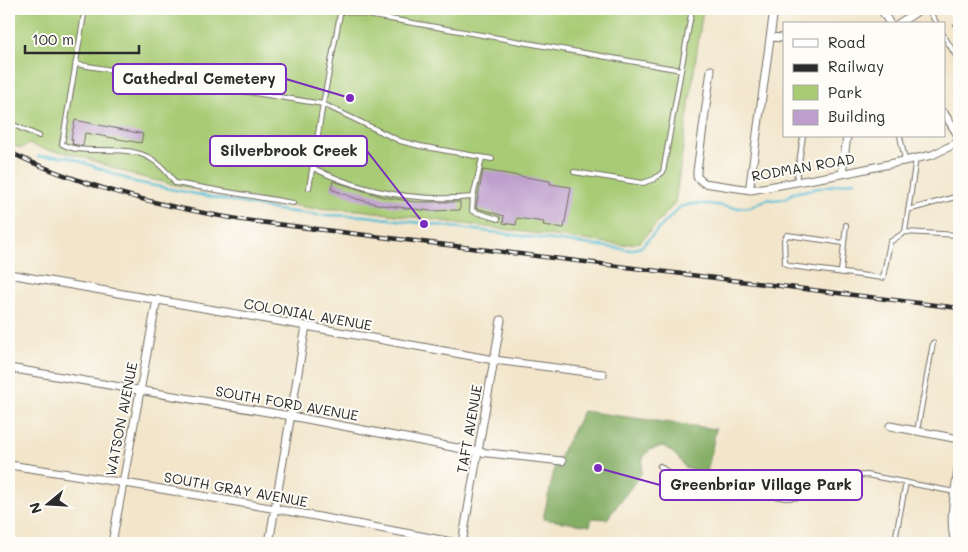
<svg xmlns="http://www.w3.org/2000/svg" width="968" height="552" font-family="Mali,sans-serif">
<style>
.green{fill:#a8cb74;stroke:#6a7b50}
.forest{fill:#86af66;stroke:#586d48}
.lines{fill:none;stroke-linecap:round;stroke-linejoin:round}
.stream{stroke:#57bdd4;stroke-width:2.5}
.building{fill:#bd9ecc}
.service-casing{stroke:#716c63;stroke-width:6}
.minor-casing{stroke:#716c63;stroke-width:9}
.service{stroke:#fff;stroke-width:4}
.minor{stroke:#fff;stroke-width:7}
.rail-casing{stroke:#2b2b2b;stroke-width:4.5}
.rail{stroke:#fdfcf7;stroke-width:2.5;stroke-dasharray:8;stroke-linecap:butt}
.labels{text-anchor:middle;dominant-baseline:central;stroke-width:4;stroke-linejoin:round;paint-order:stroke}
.street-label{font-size:14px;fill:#2b2b2b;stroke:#fdfcf7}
.leader{fill:none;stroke:#7b2cbf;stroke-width:2}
.callout-dot{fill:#7b2cbf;stroke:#fdfcf7;stroke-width:2}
.callout{fill:#fdfcf7;stroke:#7b2cbf;stroke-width:2}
.callout-label{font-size:15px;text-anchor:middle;font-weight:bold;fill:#2b2b2b}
</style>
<rect width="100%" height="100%" fill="#fdfcf7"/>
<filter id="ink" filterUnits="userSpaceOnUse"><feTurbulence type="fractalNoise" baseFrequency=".02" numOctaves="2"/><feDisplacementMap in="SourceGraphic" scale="10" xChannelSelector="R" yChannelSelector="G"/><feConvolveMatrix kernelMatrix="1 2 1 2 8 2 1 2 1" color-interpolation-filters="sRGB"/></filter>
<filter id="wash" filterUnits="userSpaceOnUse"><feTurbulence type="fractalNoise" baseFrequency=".0096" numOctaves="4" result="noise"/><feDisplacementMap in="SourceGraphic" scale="20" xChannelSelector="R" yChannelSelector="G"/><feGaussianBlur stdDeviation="1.12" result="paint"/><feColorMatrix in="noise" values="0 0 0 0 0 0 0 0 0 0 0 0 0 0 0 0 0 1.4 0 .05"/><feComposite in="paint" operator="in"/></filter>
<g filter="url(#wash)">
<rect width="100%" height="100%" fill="#f2e5ca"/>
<path class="green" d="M9,9h694l-28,194 -35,39 -18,3 -263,-35 -50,-2 -134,-23 -38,-9 -63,-22 -27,-4 -18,-6 -8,4 -12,-4z"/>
<path class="forest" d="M583,411l133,18 -9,44 -22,-5c-5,-10 -12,-16 -22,-22l-14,4 -6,8 -2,16 -34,45 -15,-1 -2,8 -47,-7 12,-53z"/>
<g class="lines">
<path class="stream" d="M38,157l13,-1 18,1 66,25 142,28 41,5 48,1 265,34 10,-3 39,-40 11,-3h18l28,4 13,-1 18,-8 6,1 13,-2 6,-5 62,-12"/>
</g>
<g id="blocks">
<path class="building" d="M75,120l68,14 -2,9 -56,-10 -2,13 -11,-2 1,-4 -2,-1z
M483,170l67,11v3l21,3 -7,41 -21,-3 1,-3 -27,-4 -1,7 -13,-2 1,-7 -28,-8z
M333,181l50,16 32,5h45v8l-30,1 -49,-6 -24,-6 -26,-10z"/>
</g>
</g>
<g filter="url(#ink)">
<use href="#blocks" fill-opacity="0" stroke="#716c63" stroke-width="1"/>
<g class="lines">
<defs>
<path id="service" d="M85,9l-23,135c11,6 22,6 34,6 37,0 57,0 79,33l118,20
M333,9l348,61
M928,9l9,15
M956,25l3,3
M944,36l15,25
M75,64l248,40 77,37 20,5 72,13
M9,123l30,13
M900,136l5,24
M482,158l-9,39 -1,14 26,8
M916,158l-11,74 54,3
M313,168c51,25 103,34 160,29
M574,172l69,11 11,-4 9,-7 29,-163
M796,182l7,-46
M309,188l14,-84 18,-95
M908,210l51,-14
M844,243l-57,-8 -3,5 1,23 5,3 93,12 7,-36 15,-10
M841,272l5,-47
M917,431l16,-88
M660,466l16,13 109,19 21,-1 40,-21 21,-1 88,17
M893,543l3,-8 10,-53"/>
<path id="minor" d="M881,9l9,15
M898,24l23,-15
M770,37l14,1
M711,70l-14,101v6l7,6 47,7 91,-16 90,-19 27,-13
M944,113l15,24
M842,174l5,-38
M751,190l-1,-5 24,-176
M9,274l297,52 188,34 109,14
M9,368l282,48 187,36 84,9
M890,426l69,13
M9,465c150,22 299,49 448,78
M112,543l45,-244
M269,543l37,-217
M462,543l39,-223
M955,543c-7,-27 1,-54 4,-81"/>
</defs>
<use href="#service" class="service-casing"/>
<use href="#minor" class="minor-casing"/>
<use href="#service" class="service"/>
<use href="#minor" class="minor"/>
<defs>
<path id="rail" d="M9,152c73,35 154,55 234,68l716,88"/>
</defs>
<use href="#rail" class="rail-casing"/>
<use href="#rail" class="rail"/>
</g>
</g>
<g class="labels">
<g class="street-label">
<text transform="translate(803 167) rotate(-10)">RODMAN ROAD</text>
<text transform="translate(308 314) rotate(10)">COLONIAL AVENUE</text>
<text transform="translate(287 403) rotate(10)">SOUTH FORD AVENUE</text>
<text transform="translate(121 419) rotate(-79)">WATSON AVENUE</text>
<text transform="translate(469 429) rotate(-80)">TAFT AVENUE</text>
<text transform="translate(236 489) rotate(10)">SOUTH GRAY AVENUE</text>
</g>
</g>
<path class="leader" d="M350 98L286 79M424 224L367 151M598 468L660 485"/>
<g class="callout-dot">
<circle cx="350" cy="98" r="5"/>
<circle cx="424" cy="224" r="5"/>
<circle cx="598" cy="468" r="5"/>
</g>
<g class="callout">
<rect x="113" y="64" width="173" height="30" rx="5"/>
<rect x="210" y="136" width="157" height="30" rx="5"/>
<rect x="660" y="470" width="202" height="30" rx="5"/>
</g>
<g class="callout-label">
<text x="199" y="84">Cathedral Cemetery</text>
<text x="289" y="156">Silverbrook Creek</text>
<text x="761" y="490">Greenbriar Village Park</text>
</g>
<rect width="968" height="552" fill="none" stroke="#fdfcf7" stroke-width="30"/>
<rect x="783" y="22" width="162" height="115" fill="#fdfcf7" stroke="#a9a8a5"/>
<rect x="793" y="39" width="25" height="8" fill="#ffffff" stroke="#a9a8a5"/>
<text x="828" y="48" font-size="15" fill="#2b2b2b">Road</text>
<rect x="793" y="64" width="25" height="8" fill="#2b2b2b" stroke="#a9a8a5"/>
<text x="828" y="72" font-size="15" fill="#2b2b2b">Railway</text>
<rect x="793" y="85" width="25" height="15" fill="#a8cb74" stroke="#a9a8a5"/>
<text x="828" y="98" font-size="15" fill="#2b2b2b">Park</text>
<rect x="793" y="110" width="25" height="15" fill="#bd9ecc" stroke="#a9a8a5"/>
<text x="828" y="122" font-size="15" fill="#2b2b2b">Building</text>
<g transform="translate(48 504) rotate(252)" stroke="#fdfcf7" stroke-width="4" paint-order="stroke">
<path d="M0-4L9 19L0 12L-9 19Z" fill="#2b2b2b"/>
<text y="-8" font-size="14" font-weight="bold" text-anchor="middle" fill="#2b2b2b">N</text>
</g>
<path d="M25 45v8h114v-8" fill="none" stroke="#2b2b2b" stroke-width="2.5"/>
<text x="32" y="45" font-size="15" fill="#2b2b2b" stroke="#fdfcf7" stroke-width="4" paint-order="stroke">100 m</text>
</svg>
